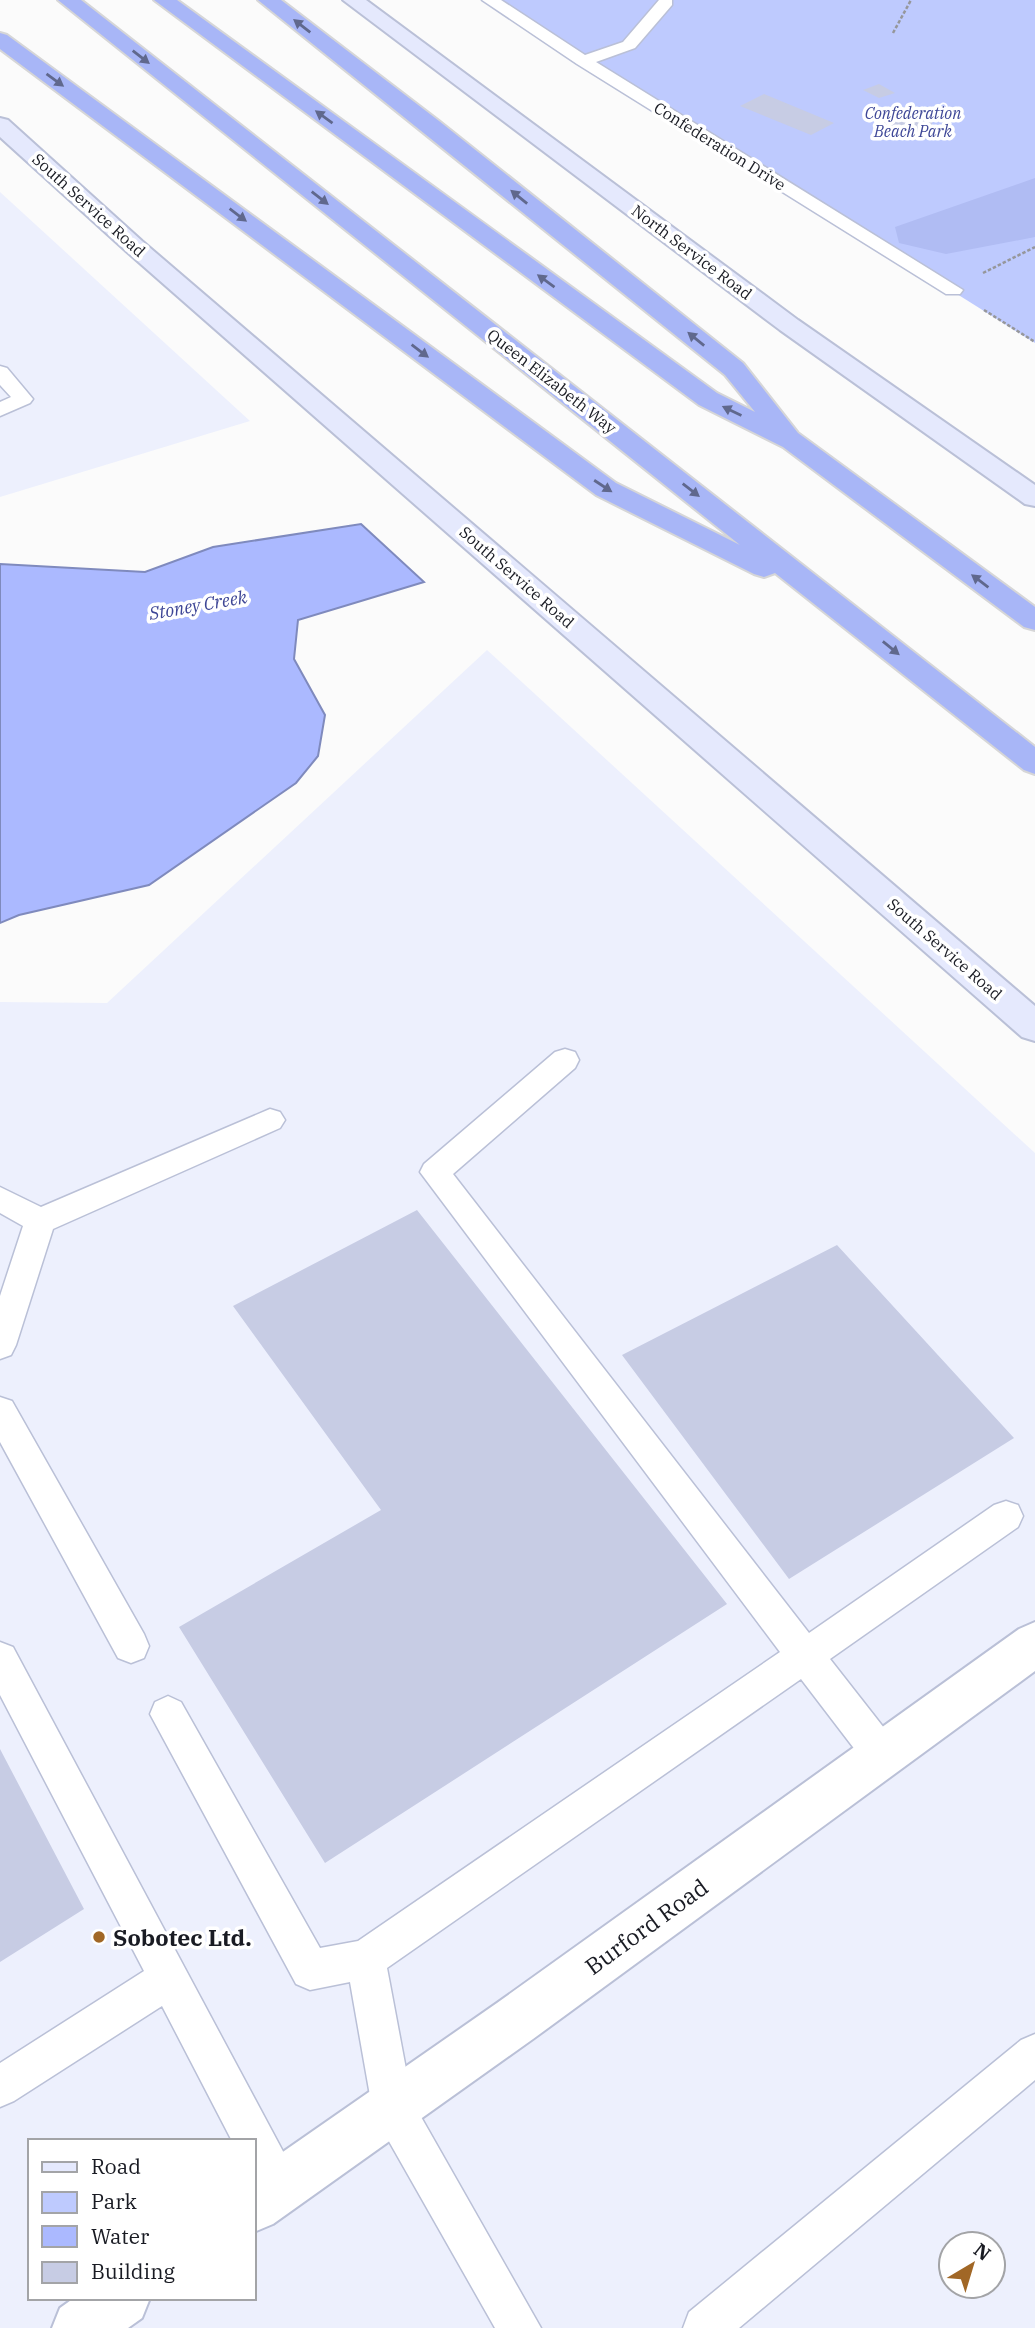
<svg xmlns="http://www.w3.org/2000/svg" width="1035" height="2328" font-family="'IBM Plex Serif',serif">
<style>
.built{fill:#edf0fd;fill-rule:evenodd}
.green{fill:#becafe}
.forest{fill:#b0bcf3}
.water{fill:#abb9ff;stroke:#7f8abd;stroke-width:2}
.building{fill:#c7cce4}
.lines{fill:none;stroke-linecap:round;stroke-linejoin:round}
.lane-casing{stroke:#bac0d7;stroke-width:3}
.street-casing{stroke:#bac0d7;stroke-width:4}
.secondary-casing{stroke:#bac0d7;stroke-width:4}
.highway-casing{stroke:#d6d6d7;stroke-width:4}
.path{stroke:#96979b;stroke-width:2.5;stroke-dasharray:3.5 2;stroke-linecap:butt}
.lane{fill:#fff;fill-rule:evenodd}
.street{fill:#fff;fill-rule:evenodd}
.secondary{fill:#e5e9fd;fill-rule:evenodd}
.highway{fill:#a8b6f7;fill-rule:evenodd}
.oneway{fill:#60688d}
.poi-dot{fill:#a16726;stroke:#fff;stroke-width:2.5}
.labels{text-anchor:middle;dominant-baseline:central;stroke-width:7;stroke-linejoin:round;paint-order:stroke}
.far-park-label{font-size:16px;font-style:italic;fill:#3e4797;stroke:#fff}
.far-street-label{font-size:16px;fill:#191b23;stroke:#fff}
.far-water-label{font-size:18px;font-style:italic;fill:#3d4595;stroke:#fff}
.near-street-label{font-size:23px;fill:#191b23;stroke:#fff}
.near-poi-label{font-size:23px;font-weight:bold;fill:#191b23;stroke:#fff;text-anchor:start}
</style>
<rect width="100%" height="100%" fill="#fbfbfb"/>
<path class="built" d="M0,192l250,229 -250,76z
M487,650l548,503v1175h-1035v-1326l107,1zM30,2141h224v157h-224zM951,2244h42v42h-42z"/>
<path class="green" d="M488,0h547v343z"/>
<path class="forest" d="M1035,178v59l-89,17 -47,-11 -4,-16z"/>
<path class="water" d="M361,524l63,58 -126,38 -4,39 31,56 -7,41 -22,27 -147,102 -130,30 -19,8v-359l145,8 68,-25z"/>
<path class="building" d="M879,84l16,9 -16,5 -16,-8z
M764,94l70,29 -23,12 -71,-29z
M881,115l52,5 -3,12 -52,-4z
M417,1210l310,394 -402,259 -146,-236 202,-117 -148,-204z
M837,1245l177,193 -225,141 -167,-224z
M0,1749l84,160 -84,53z"/>
<g class="lines">
<defs>
<path id="lane" d="M482,0h19l84,55 38,-13 36,-42h13v5l-37,43 -39,14 367,228 -3,4h-14l-369,-230z
M0,366l7,2 26,31 -3,4 -30,13v-14l11,-5 -11,-12z
M565,1049l10,3 4,8 -4,8 -122,106 356,459 185,-128 12,-4 12,4 5,11 -5,11 -188,132 65,83 5,13 -5,13 -13,5 -13,-5 -68,-89 -414,289 25,133 129,227h-46l-117,-206 -6,-15 -22,-125 -40,8 -14,-6 -146,-270 5,-12 13,-6 13,6 139,246 38,-7 422,-289 -360,-480 4,-8 131,-112z
M270,1109l10,3 5,8 -5,8 -227,101 -37,116 -5,10 -11,4v-63l23,-70 -23,-13v-26l41,20z
M0,1397l12,4 132,233 5,12 -5,12 -13,5 -13,-5 -118,-216z
M0,1642l13,5 281,525 6,15 -6,15 -15,6c-31,-13 -25,-38 -25,-67h-22l-70,-135 -148,95 -14,6v-44l144,-92 -144,-276z
M1035,2034v46l-296,248h-56l6,-16 332,-272z"/>
<path id="street" d="M1035,1622v49l-502,368 -260,185 -19,8v-60l243,-169 522,-374z
M74,2298h76l-8,20 -14,10h-76l8,-20z"/>
<path id="secondary" d="M343,0h23l432,320 237,165v21l-10,-2 -245,-174z
M0,118l8,2 134,121 893,765v35l-13,-4 -896,-786 -126,-114z"/>
<path id="highway" d="M58,0h23l954,747v27l-11,-4 -249,-197 -11,4 -10,-3 -158,-79 -596,-446v-16l7,2 609,448 124,62z
M154,0h23l540,393 38,19 -30,-37 -467,-375h23l158,121 304,242 55,70 237,174v23l-11,-3 -241,-180 -84,-42z"/>
</defs>
<use href="#lane" class="lane-casing"/>
<use href="#street" class="street-casing"/>
<use href="#secondary" class="secondary-casing"/>
<use href="#highway" class="highway-casing"/>
<path class="path" d="M893,33l18,-33
M983,273l52,-26
M984,310l51,32"/>
<use href="#lane" class="lane"/>
<use href="#street" class="street"/>
<use href="#secondary" class="secondary"/>
<use href="#highway" class="highway"/>
</g>
<defs><path id="oneway-solid" d="M-6-.8H1V-3.2L6.5 0L1 3.2V.8H-6Z" transform="scale(1.75)"/></defs>
<g class="oneway">
<use href="#oneway-solid" transform="translate(302 26) rotate(-142)"/>
<use href="#oneway-solid" transform="translate(141 57) rotate(38)"/>
<use href="#oneway-solid" transform="translate(55 80) rotate(36)"/>
<use href="#oneway-solid" transform="translate(324 117) rotate(-144)"/>
<use href="#oneway-solid" transform="translate(519 197) rotate(-141)"/>
<use href="#oneway-solid" transform="translate(320 198) rotate(38)"/>
<use href="#oneway-solid" transform="translate(238 215) rotate(37)"/>
<use href="#oneway-solid" transform="translate(546 281) rotate(-144)"/>
<use href="#oneway-solid" transform="translate(696 339) rotate(-141)"/>
<use href="#oneway-solid" transform="translate(420 351) rotate(37)"/>
<use href="#oneway-solid" transform="translate(732 411) rotate(-154)"/>
<use href="#oneway-solid" transform="translate(603 486) rotate(33)"/>
<use href="#oneway-solid" transform="translate(691 490) rotate(38)"/>
<use href="#oneway-solid" transform="translate(980 581) rotate(-143)"/>
<use href="#oneway-solid" transform="translate(891 648) rotate(39)"/>
</g>
<circle class="poi-dot" cx="99" cy="1937" r="7"/>
<g class="labels">
<g class="far-park-label">
<text x="913" y="113">Confederation<tspan x="913" dy="18">Beach Park</tspan></text>
</g>
<g class="far-street-label">
<text transform="translate(720 146) rotate(32)">Confederation Drive</text>
<text transform="translate(89 205) rotate(42)">South Service Road</text>
<text transform="translate(692 252) rotate(37)">North Service Road</text>
<text transform="translate(552 381) rotate(38)">Queen Elizabeth Way</text>
<text transform="translate(517 577) rotate(41)">South Service Road</text>
<text transform="translate(945 949) rotate(41)">South Service Road</text>
</g>
<g class="far-water-label">
<text transform="translate(198 605) rotate(-10)">Stoney Creek</text>
</g>
<g class="near-street-label">
<text transform="translate(646 1926) rotate(-36)">Burford Road</text>
</g>
<g class="near-poi-label">
<text x="113" y="1937">Sobotec Ltd.</text>
</g>
</g>
<rect x="28" y="2139" width="228" height="161" fill="#ffffff" stroke="#a3a4a7" stroke-width="2"/>
<rect x="42" y="2162" width="35" height="10" fill="#e5e9fd" stroke="#a3a4a7" stroke-width="2"/>
<text x="91" y="2174" font-size="21" fill="#191b23">Road</text>
<rect x="42" y="2192" width="35" height="21" fill="#becafe" stroke="#a3a4a7" stroke-width="2"/>
<text x="91" y="2209" font-size="21" fill="#191b23">Park</text>
<rect x="42" y="2226" width="35" height="21" fill="#abb9ff" stroke="#a3a4a7" stroke-width="2"/>
<text x="91" y="2244" font-size="21" fill="#191b23">Water</text>
<rect x="42" y="2262" width="35" height="21" fill="#c7cce4" stroke="#a3a4a7" stroke-width="2"/>
<text x="91" y="2279" font-size="21" fill="#191b23">Building</text>
<g transform="translate(972 2265) rotate(38)"><circle r="33" fill="#ffffff" stroke="#a3a4a7" stroke-width="2"/>
<path d="M0-5L12 26L0 18L-12 26Z" fill="#a16726"/>
<text y="-10" font-size="19" font-weight="bold" text-anchor="middle" fill="#191b23">N</text>
</g>
</svg>
